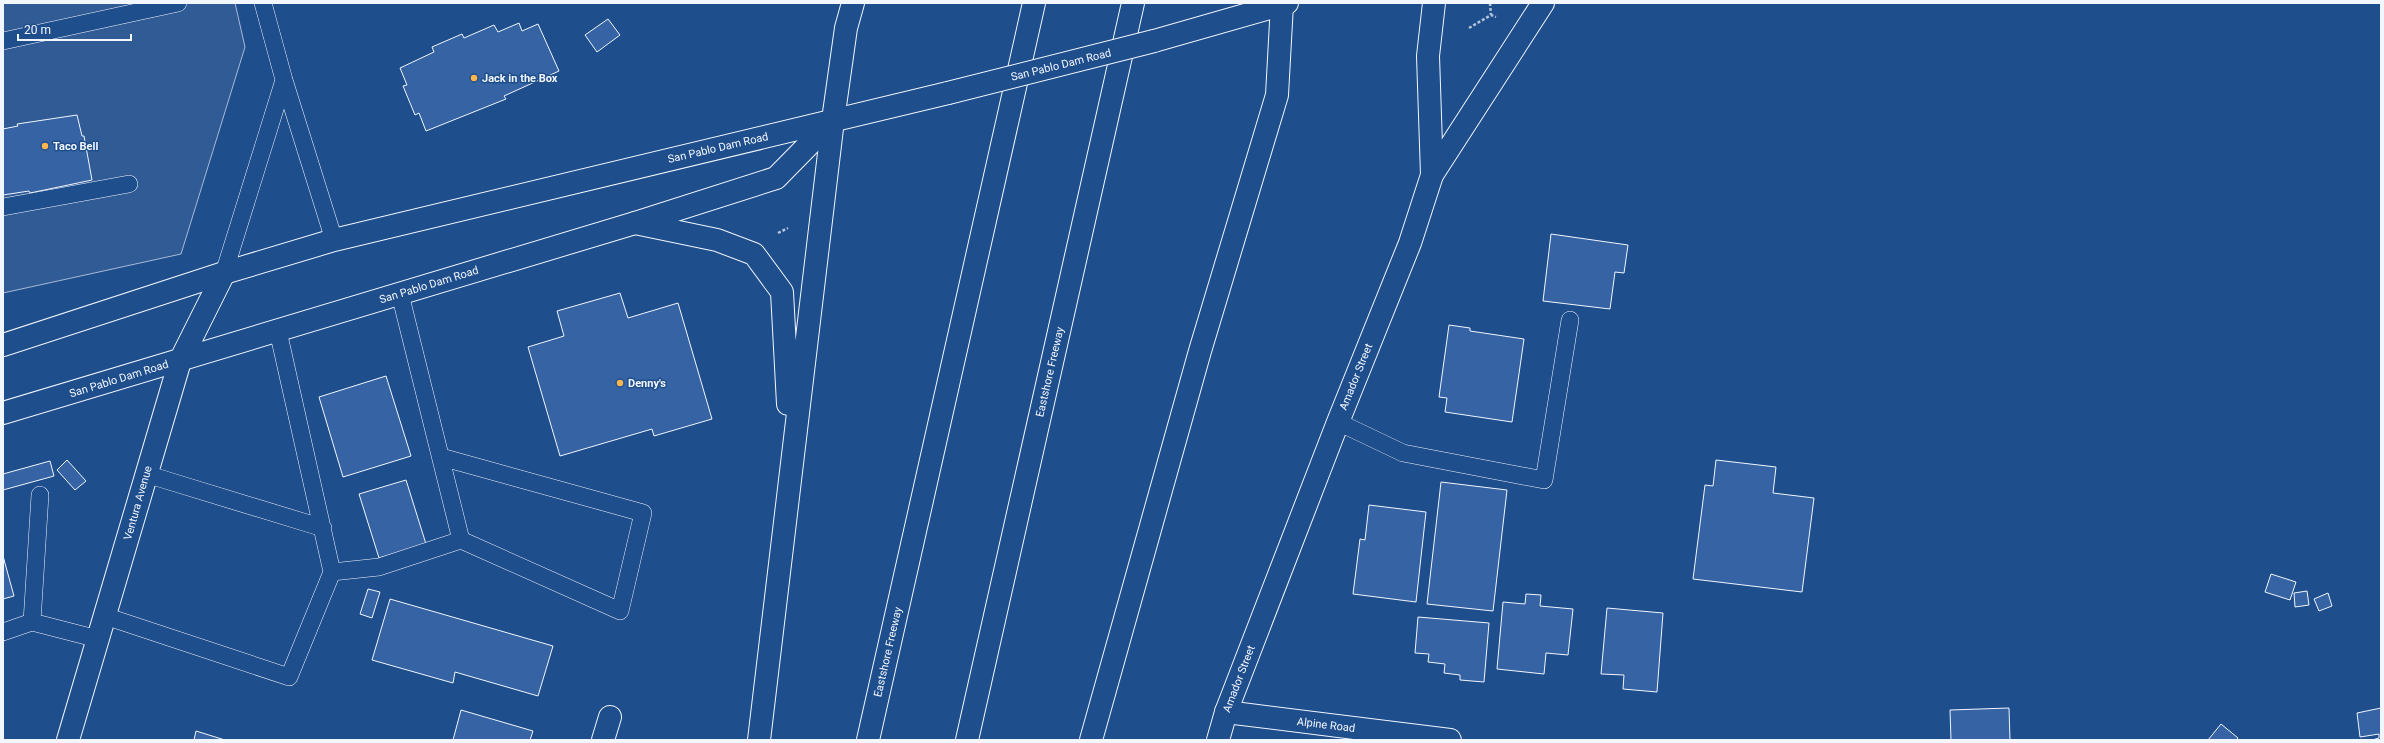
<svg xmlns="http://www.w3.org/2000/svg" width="2384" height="743" font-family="Roboto,sans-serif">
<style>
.parking{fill:#305b95;stroke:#a8bbd7}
.building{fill:#3563a3;stroke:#f2f6ff}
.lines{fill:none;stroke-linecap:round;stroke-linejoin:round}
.lane-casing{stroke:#f2f6ff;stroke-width:18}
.street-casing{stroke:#f2f6ff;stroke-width:24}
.secondary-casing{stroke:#f2f6ff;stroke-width:24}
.primary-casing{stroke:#f2f6ff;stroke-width:24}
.highway-casing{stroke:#f2f6ff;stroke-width:24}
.path{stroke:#b3c4dc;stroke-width:2.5;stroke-dasharray:3 2;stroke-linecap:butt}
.lane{stroke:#1f4e8c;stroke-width:17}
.street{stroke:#1f4e8c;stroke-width:22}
.secondary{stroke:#1f4e8c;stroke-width:22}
.primary{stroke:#1f4e8c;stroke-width:22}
.highway{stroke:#1f4e8c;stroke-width:22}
.primary-bridge-casing{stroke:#f2f6ff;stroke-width:24;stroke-linecap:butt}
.primary-bridge{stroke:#1f4e8c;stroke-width:22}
.poi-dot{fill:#ffb74d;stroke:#1f4e8c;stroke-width:1.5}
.labels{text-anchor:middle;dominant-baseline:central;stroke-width:3;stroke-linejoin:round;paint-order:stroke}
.street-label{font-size:11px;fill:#f2f6ff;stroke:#1f4e8c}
.poi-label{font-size:11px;font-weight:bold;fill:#f2f6ff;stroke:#1f4e8c;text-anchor:start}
</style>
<rect width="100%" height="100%" fill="#1f4e8c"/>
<path class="parking" d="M3,3h232l10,44 -64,207 -178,39z"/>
<path class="building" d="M608,19l12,16 -23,17 -12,-17z
M519,23l3,8 16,-7 21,47 -55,25 2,3 -80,32 -7,-18 -4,2 -12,-29 4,-1 -7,-17 34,-16 -2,-5 30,-13 2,4 30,-13 4,7z
M77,115l5,21h2l8,44 -62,13 -1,-2 -26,4v-66l15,-3 -1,-2z
M1551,234l77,11 -4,28 -9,-1 -5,37 -67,-8z
M620,293l8,25 50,-15 34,116 -58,17 -2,-7 -92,27 -32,-109 36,-11 -7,-25z
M1449,325l21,3v3l54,8 -12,83 -67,-10 2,-14 -8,-1z
M386,376l25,80 -68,21 -24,-80z
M67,460l19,21 -11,9 -18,-20z
M1716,460l60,7 -3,26 41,5 -12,94 -109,-13 12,-94 8,1z
M50,461l4,15 -51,14v-16z
M406,480l20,64 -47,14 -20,-64z
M1441,482l66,8 -14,121 -66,-7z
M1369,505l57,7 -10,90 -63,-8 7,-55 5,1z
M3,556l11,40 -11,3z
M2271,574l25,8 -6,18 -25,-8z
M368,589l12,3 -8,26 -12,-4z
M2307,591l2,14 -14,2 -1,-14z
M2328,593l4,13 -13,5 -5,-12z
M1526,594l15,1 -1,11 33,3 -5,46 -22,-2 -2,21 -47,-5 6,-67 22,2z
M390,599l163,47 -15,50 -83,-24 -2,11 -81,-23z
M1607,608l56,5 -6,79 -34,-3 1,-14 -23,-1z
M1418,617l71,6 -5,59 -24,-2v-5l-16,-2 1,-9 -17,-2 1,-8 -14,-1z
M2009,708l1,32h-59l-1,-30z
M2381,708v32h-9l7,-2v-4l-19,3 -3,-24z
M461,710l72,21 -3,9h-77z
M2221,724l17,14 -2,2h-28z
M196,731l29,9h-31z"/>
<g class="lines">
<defs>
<path id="lane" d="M263,3l21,77 50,160
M3,41l175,-38
M3,207l126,-23
M224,273l60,-193
M278,331l54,241
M1338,422l65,31 141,27 26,-160
M441,457l202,56 -23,98 -159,-71
M146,474l177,54
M105,616l184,61 43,-105 47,-5 82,-27 -61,-246
M32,622l66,17
M3,632l29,-10 8,-127"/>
<path id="street" d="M1226,712l224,28
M68,740l112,-379 44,-88
M603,740l7,-23"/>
<path id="secondary" d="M1218,740l8,-28 112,-290 72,-179 22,-68 -4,-119 6,-53"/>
<path id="primary" d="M1154,41l133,-38
M1432,175l111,-172
M3,345l221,-72 110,-33 614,-147
M3,413l632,-190 141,-45 57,-58"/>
<path id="highway" d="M635,223l82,17 37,14 28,38 6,112
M759,740l74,-620 13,-92 7,-25
M868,740l166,-737
M967,740l166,-737
M1091,740l109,-389 77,-256 5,-91"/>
</defs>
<use href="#lane" class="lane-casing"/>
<use href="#street" class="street-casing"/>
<use href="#secondary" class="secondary-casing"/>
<use href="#primary" class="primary-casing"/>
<use href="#highway" class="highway-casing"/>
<path class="path" d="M1490,3l1,12
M1469,28l22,-13 5,2
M778,233l10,-5"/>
<use href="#lane" class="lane"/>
<use href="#street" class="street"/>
<use href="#secondary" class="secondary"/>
<use href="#primary" class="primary"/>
<use href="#highway" class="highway"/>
<defs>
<path id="primary-bridge" d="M948,93l206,-52"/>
</defs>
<use href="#primary-bridge" class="primary-bridge-casing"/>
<use href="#primary-bridge" class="primary-bridge"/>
</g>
<g class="poi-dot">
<circle cx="474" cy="78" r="4"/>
<circle cx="45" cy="146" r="4"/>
<circle cx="620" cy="383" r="4"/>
</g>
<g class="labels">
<g class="street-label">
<text transform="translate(1061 65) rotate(-14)">San Pablo Dam Road</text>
<text transform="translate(718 148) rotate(-13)">San Pablo Dam Road</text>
<text transform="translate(429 285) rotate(-17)">San Pablo Dam Road</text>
<text transform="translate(1050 372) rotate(-77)">Eastshore Freeway</text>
<text transform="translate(1356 377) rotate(-68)">Amador Street</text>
<text transform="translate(119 379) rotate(-17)">San Pablo Dam Road</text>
<text transform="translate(138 503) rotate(-74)">Ventura Avenue</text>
<text transform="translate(888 652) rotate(-77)">Eastshore Freeway</text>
<text transform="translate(1239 679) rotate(-69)">Amador Street</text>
<text transform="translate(1326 725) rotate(7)">Alpine Road</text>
</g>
<g class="poi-label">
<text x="482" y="78">Jack in the Box</text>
<text x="53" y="146">Taco Bell</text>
<text x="628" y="383">Denny's</text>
</g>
</g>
<rect width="2384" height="743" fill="none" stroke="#f2f6ff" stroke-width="8"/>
<path d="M18 34v6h113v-6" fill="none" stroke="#f2f6ff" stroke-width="2"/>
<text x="24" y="34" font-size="12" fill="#f2f6ff" stroke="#1f4e8c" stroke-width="3" paint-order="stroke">20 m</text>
</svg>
